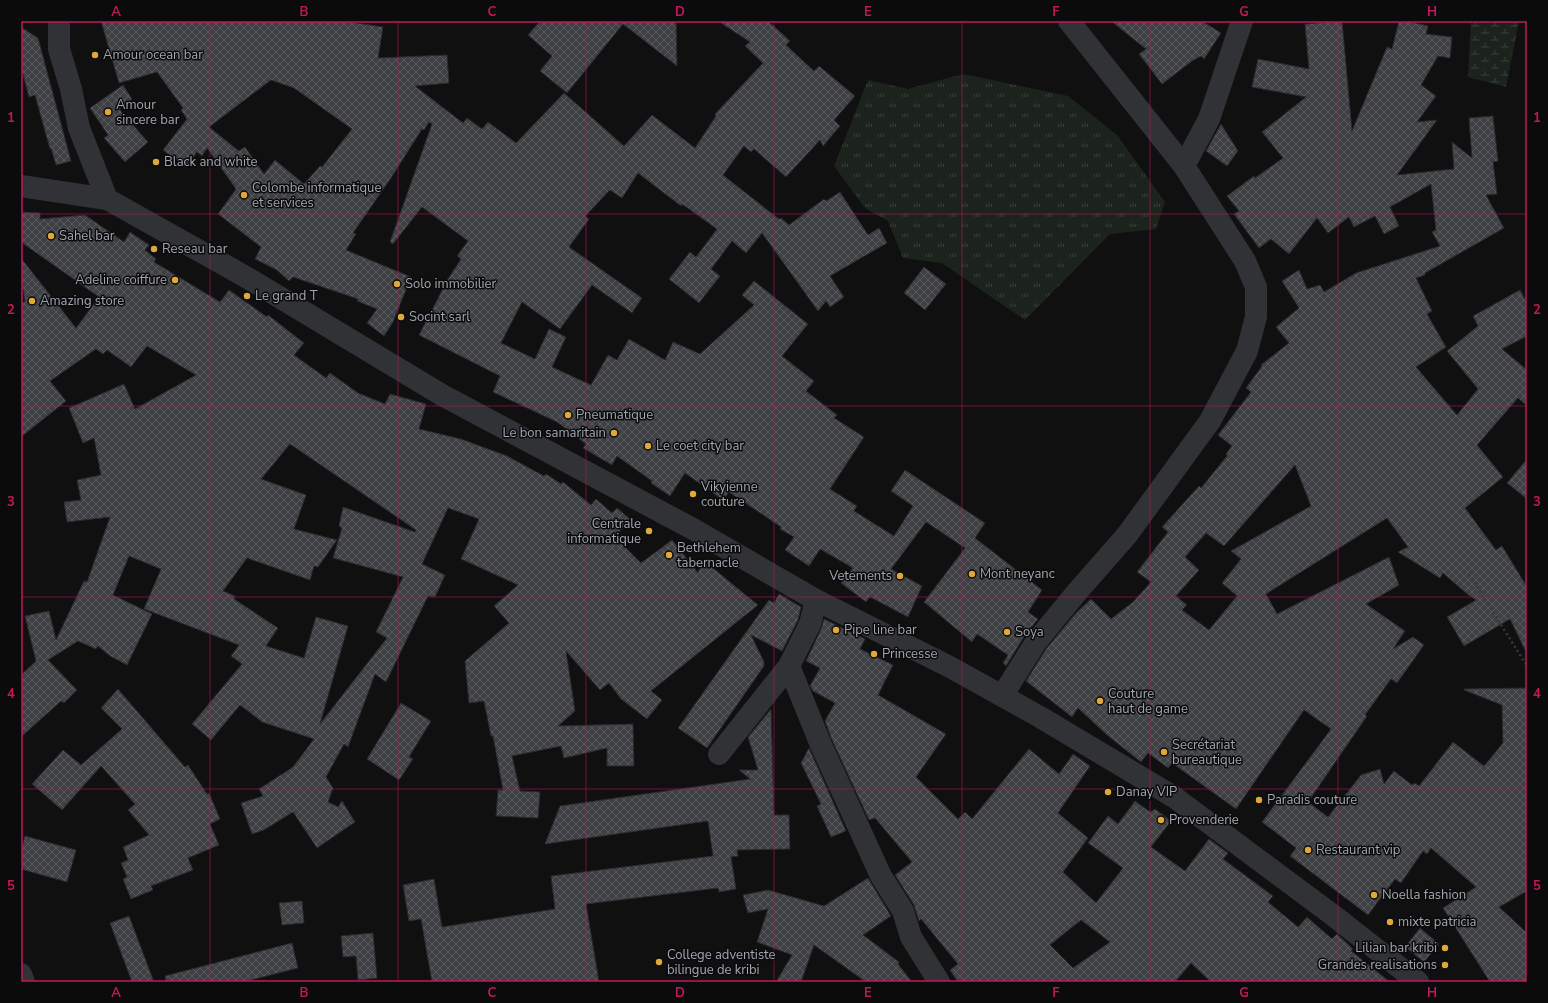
<svg xmlns="http://www.w3.org/2000/svg" width="1548" height="1003" font-family="'Nunito Sans',sans-serif">
<style>
.grass{fill:url(#grass-tufts)}
.wetland{fill:url(#wetland-marsh)}
.building{fill:url(#building-cross-hatch);stroke:#2a2a2d;fill-rule:evenodd}
.lines{fill:none;stroke-linecap:round;stroke-linejoin:round}
.path{stroke:#37383c;stroke-width:2.5;stroke-dasharray:2 3;stroke-linecap:butt}
.minor{stroke:#313235;stroke-width:22}
.grid{fill:none;stroke:#c2185b;stroke-width:1;stroke-opacity:0.55}
.poi-dot{fill:#dea83a;stroke:#0b0b0c;stroke-width:1.5}
.labels{text-anchor:middle;dominant-baseline:central;stroke-width:3;stroke-linejoin:round;paint-order:stroke}
.poi-label{font-size:13px;fill:#a2a6b0;stroke:#0b0b0c;text-anchor:start}
.neatline{fill:none;stroke:#c2185b;stroke-width:1.5}
.grid-label{font-size:13px;text-anchor:middle;font-weight:bold;fill:#c2185b}
</style>
<defs>
<pattern id="grass-tufts" width="24" height="20" patternUnits="userSpaceOnUse"><rect width="24" height="20" fill="#1c231d"/><path d="M3 7l-1-3M5 7V3M7 7l1-3M15 17l-1-3M17 17v-4M19 17l1-3" fill="none" stroke="#3a403b"/></pattern>
<pattern id="wetland-marsh" width="20" height="14" patternUnits="userSpaceOnUse"><rect width="20" height="14" fill="#1c231d"/><path d="M1 5h8M5 5V1M11 12h8M15 12V8" fill="none" stroke="#3a403b"/></pattern>
<pattern id="building-cross-hatch" width="8" height="8" patternUnits="userSpaceOnUse"><rect width="8" height="8" fill="#3f4044"/><path d="M0 0l8 8M0 8l8-8" fill="none" stroke="#58595c"/></pattern>
</defs>
<rect width="100%" height="100%" fill="#101011"/>
<path class="grass" d="M963,74l105,22 49,39 48,67 -9,27 -46,5 -85,86 -83,-57 -39,-5 -15,-37 -23,-13 -31,-42 34,-86 40,9z"/>
<path class="wetland" d="M1471,21h48l-13,66 -38,-10z"/>
<path class="building" d="M101,21h243l39,6 -5,31 69,-3 2,28 -34,3 48,37 4,-5 15,11 6,-7 28,21 48,-50 60,53 28,-31 43,33 21,-32 -1,-2 48,-51 -18,-17 5,-4 -32,-21h50l22,20 -4,4 28,26 5,-5 36,30 -21,24 6,6 -17,20 -3,-6 -34,37 -32,-28 -3,3 -7,-6 -21,29 56,44 2,-1 8,7 35,-26 2,2 14,-9 28,43 11,-7 8,15 -57,33 14,21 -14,10 -4,-6 -8,10 -56,-78 -16,20 -14,-12 -21,28 9,7 -21,27 -30,-24 21,-27 6,5 21,-28 -35,-25 -1,2 -43,-33 -16,25 -12,-8 -25,26 4,3 -20,28 73,51 -10,15 -40,-28 -32,44 -38,-27 -21,41 34,16 14,-30 17,8 -14,30 39,18 17,-30 9,5 12,-21 36,21 8,-18 27,12 54,-49 -12,-10 12,-14 54,43 -26,32 32,25 -8,10 31,24 -3,3 30,19 -34,52 27,17 -3,5 40,25 19,-30 -22,-15 14,-21 80,53 -10,15 67,52 -14,22 10,7 -13,16 -19,31 -3,-3 5,-8 -31,-21 -5,8 -48,-40 41,-54 -39,-26 -35,47 31,17 -14,31 -38,-20 -4,5 -25,-19 12,-15 -33,-19 -11,17 -24,-16 9,-13 -14,-8 1,-2 -52,-35 -6,8 -38,-27 -15,23 -19,-13 1,-2 -35,-25 -5,9 -29,-17 3,-4 -29,-22 -64,-30 7,-16 -81,-41 29,-56 13,-20 -4,-3 11,-15 -46,-34 -29,37 -3,-2 42,-118 -3,-2 -5,8 -2,-1 -31,49 -38,55 3,1 -10,16 65,27 -18,45 -9,14 -17,-13 10,-14 -20,-8 1,-2 -65,-22 -4,4 -12,-11 -22,-11 6,-12 -43,-33 18,-25 -29,-41 -5,8 -5,-4 -11,15 -23,-17 24,-31 -6,-9 2,-2 -26,-36 -38,11zM271,80l23,8 58,41 -30,38 -2,-1 -16,18 -29,-24 -11,14 -19,-27 -6,4 -30,-24z
M540,21h136l1,45 -54,-42 -56,69 -27,-22 12,-15 -24,-21z
M1111,21h91l19,12 -17,26 -3,-3 -9,5 -30,23 -23,-30 7,-5z
M1342,21l10,110 35,-84 5,2 7,-28h8l21,5 -2,8 26,3 -2,21 -12,-2 -17,29 15,11 -19,26 20,-2 -40,55 57,-6 -2,-27 20,16 -3,-40 24,-2 5,45 -5,1 4,32 -11,1 18,33 -79,45v2l-9,3 16,33 -5,3 19,33 -30,20 41,48 21,-26 -31,-38 31,-25 -5,-10 47,-26 7,13v33l-25,13 25,21v36l-9,-8 -41,47 26,32 -38,31 31,42 6,-4 25,41v67l-17,-35 -46,27 -17,-29 29,-17 -10,-7 -23,-20 -3,5 -42,-26 10,-5 -21,-29 -121,76 11,20 112,-57 10,28 -33,19 39,27 -12,18 20,-12 11,8 -27,38 -6,-4 -26,36 2,1 -59,86 20,15 33,-42 19,-6 4,15 10,-13 18,14 3,-2 4,3 34,-44 31,24 19,-23 -1,-38 -38,-15v-1l63,-1v203l-28,16 28,26v49h-37l-47,-74 33,-21 -45,-39 -4,6 -4,-3 -22,32 -6,-4 -27,36 -78,-59 6,-8 -34,-26 69,-93 -27,-19 -68,99 -64,-46 -4,5 -20,-15 -7,9 -34,-27 -29,-27 -6,9 -46,-36 20,-32 30,-36 15,-14 20,20 22,-17 18,-20 -14,-10 31,-40 -6,-5 37,-41 2,2 26,-32 -1,-2 6,-8 -14,-11 33,-43 -5,-4 16,-22 -1,-1 28,-22 -13,-16 23,-19 -17,-27 17,-11 8,19 13,-4 4,7 32,-19 84,-27 -8,-14 4,-2 -5,-46 -41,23 9,19 -15,8 -9,-18 -21,11 -5,-10 -21,16 -11,-15 -28,36 -18,-15 -12,9 -25,-34 5,-3 -12,-15 27,-20 1,2 28,-20 -21,-26 44,-35 -54,-10 6,-28 51,10 -4,-45zM1295,465l16,41 -80,45 10,8 -19,24 15,13 -28,34 -27,-20 5,-5 -11,-9 23,-26 -14,-13 21,-24 18,13z
M21,27l17,11 33,123 -15,4 -5,-17 -1,1 -15,-54 -6,2 -8,-30z
M123,85l9,14 -13,10 29,33 -23,20 -21,-24 4,-3 -18,-27z
M1221,124l17,27 -11,15 -21,-15z
M21,212l19,1v6l45,-4 39,27 6,-10 19,13 -4,5 11,9 -2,3 66,40 9,-12 38,27 1,-2 36,28 -10,12 32,23 4,-5 28,20 27,11 5,-10 36,10 -7,25 42,10 46,17 37,20 2,-2 15,10 2,-2 28,23 5,-6 16,14 5,-5 13,11 -15,18 26,26 31,-23 26,33 5,-13 55,45 -107,86 11,9 -15,19 -26,-20 -12,-16 -9,7 -34,-39 9,60 -17,15 75,-2 1,42h-27v-18l-43,10 -3,-12 -49,10 8,35 20,1 -2,26 -42,-2 2,-26h5l-10,-54h-2l-7,-35 -15,2 -4,-42 44,-38 -15,-17 24,-21 -57,-26 18,-40 -31,-11 -26,56 23,11 -10,22 -7,-1 -42,86 -11,-8 -27,73 -4,-3 -18,33 7,11 -5,14 10,5 4,-6 13,21 -38,26 -24,-36 -29,18 -12,4 -11,-31 22,-7 -4,-7 34,-22 21,-28 -52,-17 -22,-17 -29,35 -19,-16 50,-60 -11,-8 8,-11 -95,-36 17,-40 -32,-13 -16,39 39,19 -25,51 -17,-9 -12,-10 -2,3 -18,-8 -30,19 29,30 -13,13 -3,-2 -40,36v-62l15,-14 -11,-45 24,-5 7,29 28,-59 3,1 23,-65 -43,5 -3,-20 17,-2 -4,-20 24,-5 -7,-37 -11,5 -14,-35 55,-24 11,25 61,-34 -49,-29 -16,21 -24,-17 -4,4 -7,-5 -46,32 16,20 -45,36v-133l4,-3 -4,-23v-20l55,70 23,-31 -78,-55zM290,444l126,86 -1,2 -72,-25 -4,19 3,2 -9,30 70,19 -27,55 11,6 -67,86 28,-98 -32,-9 -12,41 -38,-12 12,-18 -44,-29 1,-3 -12,-5 24,-33 63,22 4,-14 4,1 19,-27 -43,-11 12,-34 -45,-16z
M924,267l22,17 -21,26 -21,-17z
M1527,459v40l-20,-16z
M779,594l22,13 -3,13 -16,31 -31,-16 13,27v4l-57,82 -29,-20 91,-128 5,3z
M824,619l41,20 -5,10 33,16 -15,30 68,39 -30,43 42,42 7,-7 7,7 57,-70 30,25 14,-20 17,12 -32,47 30,25 -25,34 33,31 27,-35 -35,-25 20,-27 10,8 17,-23 15,11 5,-3 16,12 -20,26 34,24 24,-32 19,14 -5,6 50,37 -5,6 30,25 9,-10 25,22 5,-5 16,15 -2,2 39,31h-179l-20,-19 -16,19h-217l-8,-12 8,-6 -37,-45 -2,2 -5,-16 -19,-30 17,-13 -37,-44 -6,2 -37,-80 -7,-19 10,-18 -22,-12 -3,-5 10,-18 -14,-7 15,-32zM1081,920l29,22 -37,26 -23,-23z
M118,689l67,78 3,-2 19,29 2,-1 11,26 -10,5 9,21 -31,13 5,12 -42,16 2,4 -22,9 -8,-20 4,-2 -6,-14 7,-3 -5,-13 26,-12 -21,-25 7,-6 -34,-38 -39,44 -30,-26 31,-34 18,15 41,-36 -21,-21z
M401,703l30,18 -22,36 4,2 -14,21 -32,-21z
M771,709l3,106h15l1,34 -53,1 1,6 -7,1 5,32 -17,3 -1,-4 -132,16 13,78h-167l-11,-63 -12,2 -6,-36 31,-6 8,48 113,-18 -4,-33 162,-20 -5,-35 -163,23 15,-38 190,-27 -11,-9h19l-10,-33z
M809,748l37,83 -15,6 -14,-31 4,-2 -20,-41z
M25,836l51,14 -9,32 -46,-13v-18z
M868,878l23,38 -28,19 36,27 -1,2 14,18h-46l-52,-37 -13,37h-25l16,-27 -35,-13 11,-33 -20,4 -5,-18 25,-5 56,16z
M302,901l2,22 -22,2 -3,-22z
M129,916l25,66h-22l-22,-59z
M1420,928l19,16 -15,18 -19,-15z
M373,933l4,45 -19,2 -2,-24 -13,1 -2,-21z
M292,943l6,25 -55,14h-77l-1,-6z"/>
<g class="lines">
<path class="path" d="M1469,574l58,92"/>
<path class="minor" d="M59,21v28l12,40 8,39 28,71
M1184,166l25,-47 33,-98
M21,186l86,13 139,78 196,118 251,134 123,71 134,67 90,50 134,80 160,119 84,66
M816,600l-6,24 -21,42 32,79 60,131 22,35 8,26 28,45
M1002,696l34,-54 41,-50 50,-57 83,-114 37,-70 9,-34v-30l-11,-26 -61,-95 -115,-145
M719,754l70,-88
M21,974l3,8"/>
</g>
<path class="grid" d="M210,21v961M398,21v961M586,21v961M774,21v961M962,21v961M1150,21v961M1338,21v961M21,214h1506M21,406h1506M21,597h1506M21,789h1506"/>
<g class="poi-dot">
<circle cx="95" cy="55" r="4"/>
<circle cx="108" cy="112" r="4"/>
<circle cx="156" cy="162" r="4"/>
<circle cx="244" cy="195" r="4"/>
<circle cx="51" cy="236" r="4"/>
<circle cx="154" cy="249" r="4"/>
<circle cx="175" cy="280" r="4"/>
<circle cx="397" cy="284" r="4"/>
<circle cx="247" cy="296" r="4"/>
<circle cx="32" cy="301" r="4"/>
<circle cx="401" cy="317" r="4"/>
<circle cx="568" cy="415" r="4"/>
<circle cx="614" cy="433" r="4"/>
<circle cx="648" cy="446" r="4"/>
<circle cx="693" cy="494" r="4"/>
<circle cx="649" cy="531" r="4"/>
<circle cx="669" cy="555" r="4"/>
<circle cx="972" cy="574" r="4"/>
<circle cx="900" cy="576" r="4"/>
<circle cx="836" cy="630" r="4"/>
<circle cx="1007" cy="632" r="4"/>
<circle cx="874" cy="654" r="4"/>
<circle cx="1100" cy="701" r="4"/>
<circle cx="1164" cy="752" r="4"/>
<circle cx="1108" cy="792" r="4"/>
<circle cx="1259" cy="800" r="4"/>
<circle cx="1161" cy="820" r="4"/>
<circle cx="1308" cy="850" r="4"/>
<circle cx="1374" cy="895" r="4"/>
<circle cx="1390" cy="922" r="4"/>
<circle cx="1445" cy="948" r="4"/>
<circle cx="659" cy="962" r="4"/>
<circle cx="1445" cy="965" r="4"/>
</g>
<g class="labels">
<g class="poi-label">
<text x="103" y="55">Amour ocean bar</text>
<text x="116" y="105">Amour<tspan x="116" dy="15">sincere bar</tspan></text>
<text x="164" y="162">Black and white</text>
<text x="252" y="188">Colombe informatique<tspan x="252" dy="15">et services</tspan></text>
<text x="59" y="236">Sahel bar</text>
<text x="162" y="249">Reseau bar</text>
<text x="167" y="280" text-anchor="end">Adeline coiffure</text>
<text x="405" y="284">Solo immobilier</text>
<text x="255" y="296">Le grand T</text>
<text x="40" y="301">Amazing store</text>
<text x="409" y="317">Socint sarl</text>
<text x="576" y="415">Pneumatique</text>
<text x="606" y="433" text-anchor="end">Le bon samaritain</text>
<text x="656" y="446">Le coet city bar</text>
<text x="701" y="487">Vikyienne<tspan x="701" dy="15">couture</tspan></text>
<text x="641" y="524" text-anchor="end">Centrale<tspan x="641" dy="15">informatique</tspan></text>
<text x="677" y="548">Bethlehem<tspan x="677" dy="15">tabernacle</tspan></text>
<text x="980" y="574">Mont neyanc</text>
<text x="892" y="576" text-anchor="end">Vetements</text>
<text x="844" y="630">Pipe line bar</text>
<text x="1015" y="632">Soya</text>
<text x="882" y="654">Princesse</text>
<text x="1108" y="694">Couture<tspan x="1108" dy="15">haut de game</tspan></text>
<text x="1172" y="745">Secrétariat<tspan x="1172" dy="15">bureautique</tspan></text>
<text x="1116" y="792">Danay VIP</text>
<text x="1267" y="800">Paradis couture</text>
<text x="1169" y="820">Provenderie</text>
<text x="1316" y="850">Restaurant vip</text>
<text x="1382" y="895">Noella fashion</text>
<text x="1398" y="922">mixte patricia</text>
<text x="1437" y="948" text-anchor="end">Lilian bar kribi</text>
<text x="667" y="955">College adventiste<tspan x="667" dy="15">bilingue de kribi</tspan></text>
<text x="1437" y="965" text-anchor="end">Grandes realisations</text>
</g>
</g>
<rect width="1548" height="1003" fill="none" stroke="#0b0b0c" stroke-width="44"/>
<rect x="22" y="22" width="1504" height="959" class="neatline"/>
<g class="grid-label">
<text x="116" y="16">A</text>
<text x="304" y="16">B</text>
<text x="492" y="16">C</text>
<text x="680" y="16">D</text>
<text x="868" y="16">E</text>
<text x="1056" y="16">F</text>
<text x="1244" y="16">G</text>
<text x="1432" y="16">H</text>
<text x="11" y="122">1</text>
<text x="1537" y="122">1</text>
<text x="11" y="314">2</text>
<text x="1537" y="314">2</text>
<text x="11" y="506">3</text>
<text x="1537" y="506">3</text>
<text x="11" y="698">4</text>
<text x="1537" y="698">4</text>
<text x="11" y="890">5</text>
<text x="1537" y="890">5</text>
<text x="116" y="997">A</text>
<text x="304" y="997">B</text>
<text x="492" y="997">C</text>
<text x="680" y="997">D</text>
<text x="868" y="997">E</text>
<text x="1056" y="997">F</text>
<text x="1244" y="997">G</text>
<text x="1432" y="997">H</text>
</g>
</svg>
